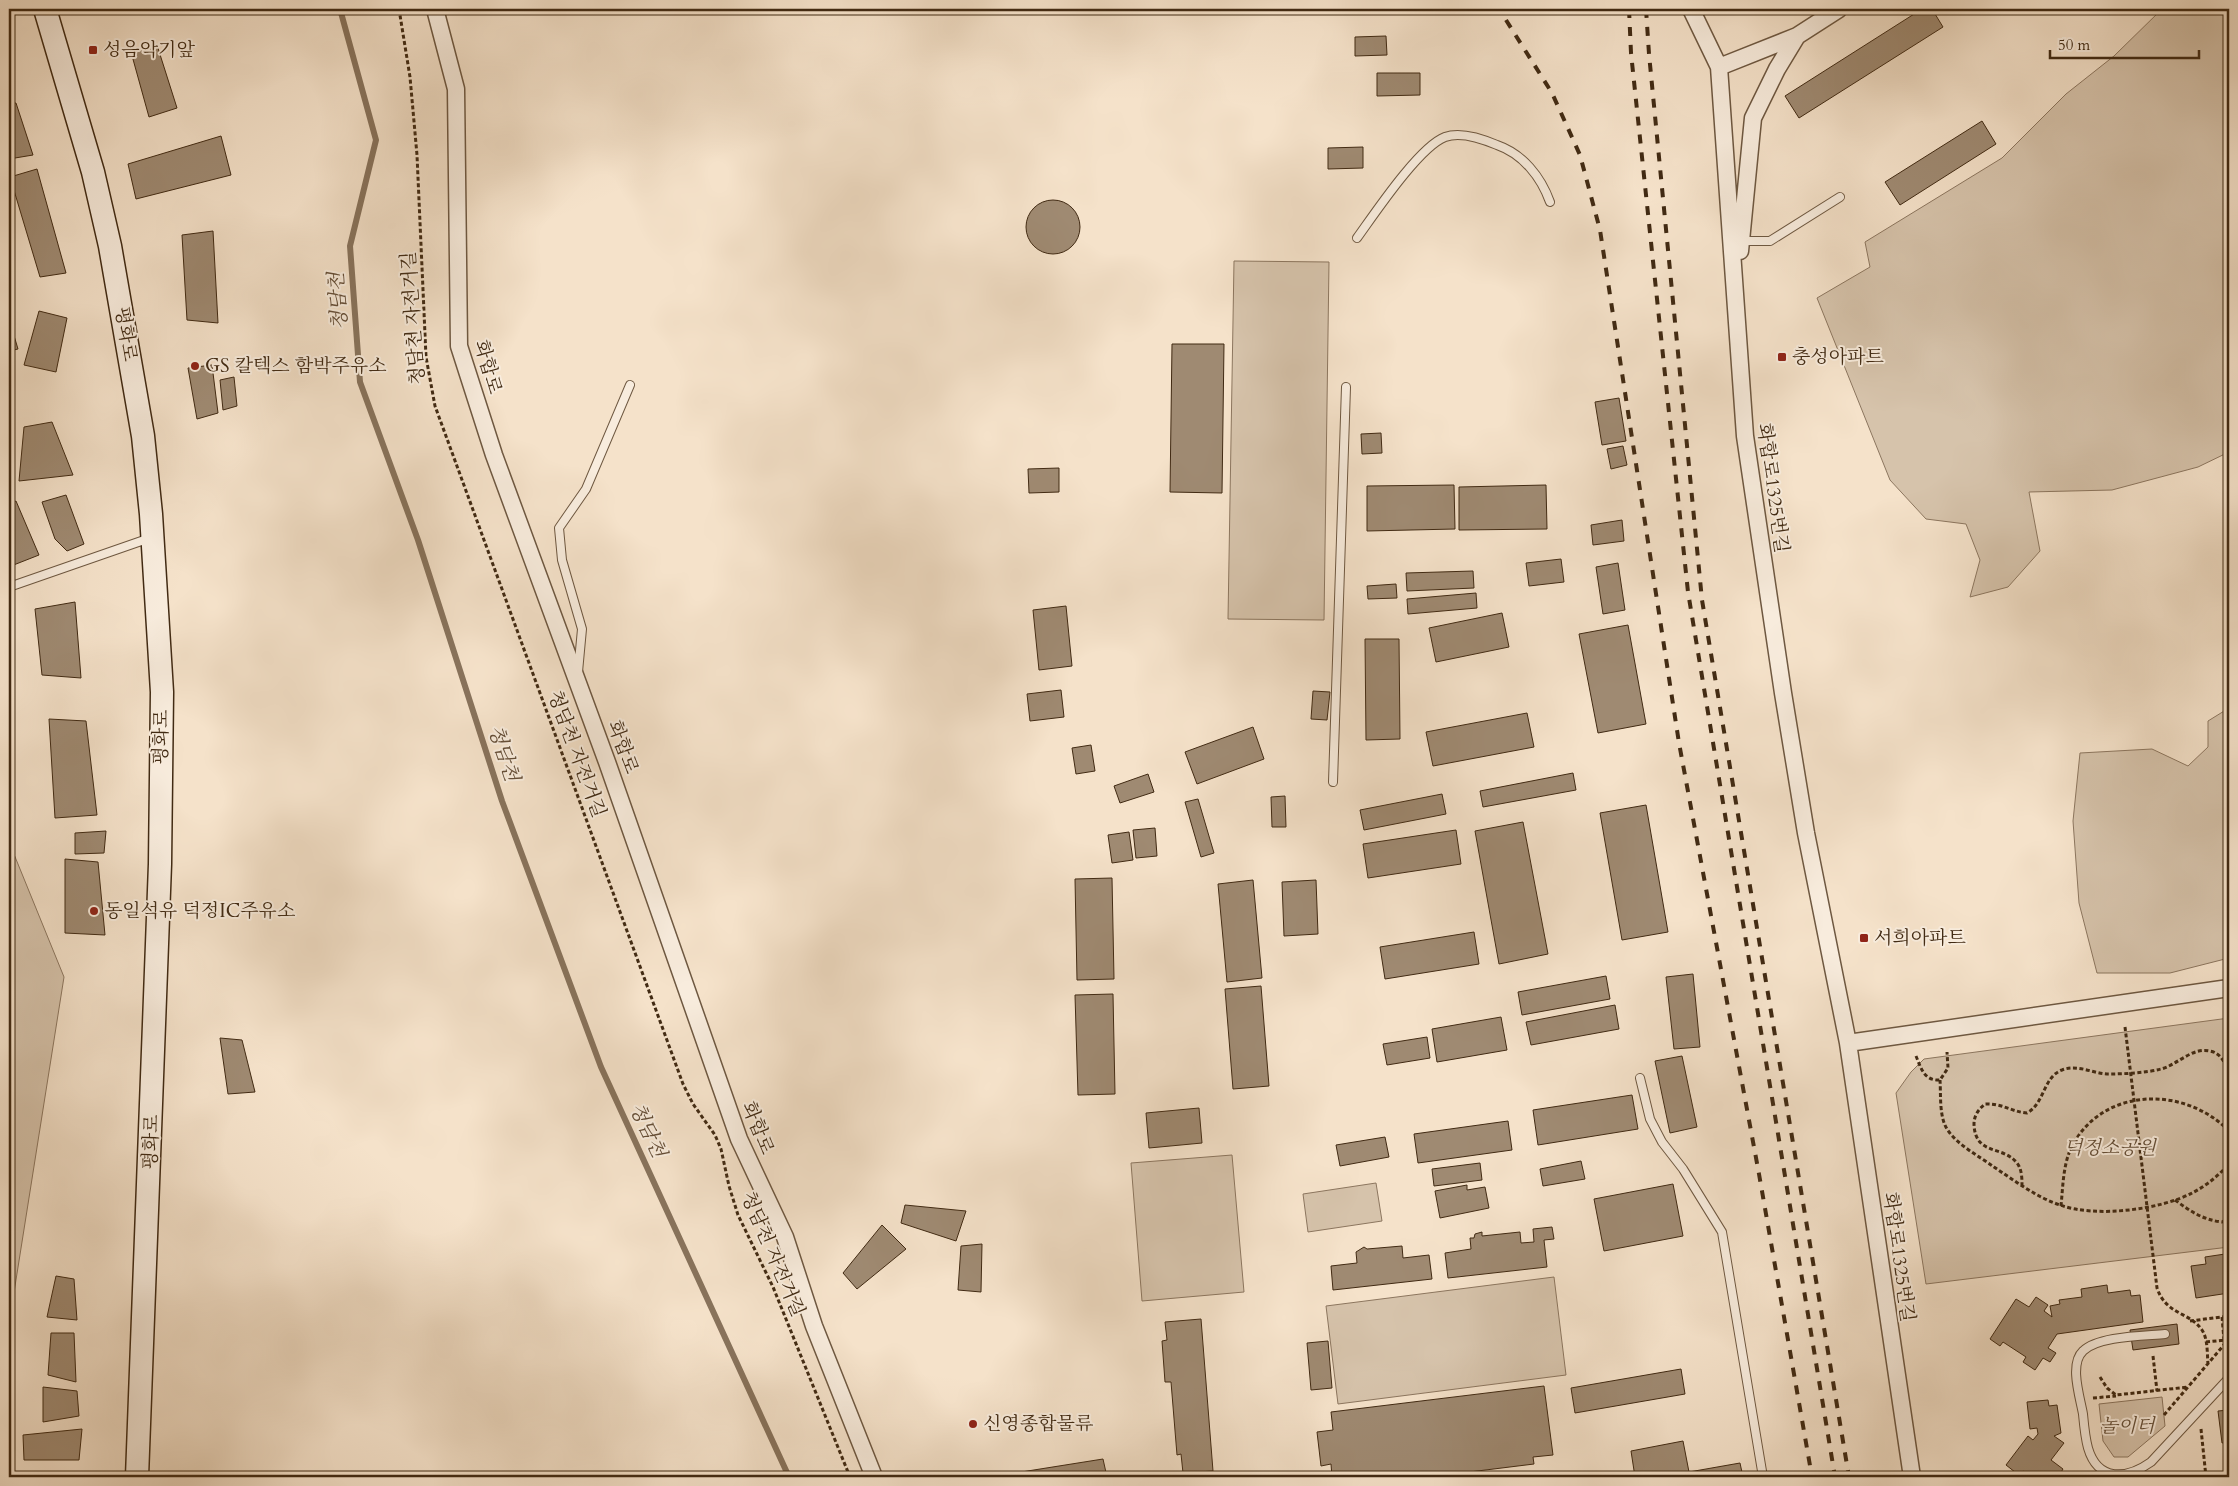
<svg xmlns="http://www.w3.org/2000/svg" width="2238" height="1486" font-family="Cardo,'Noto Serif KR',serif">
<style>
.green{fill:#d6c3ab;stroke:#8c765f}
.lines{fill:none;stroke-linecap:round;stroke-linejoin:round}
.stream{stroke:#88735c;stroke-width:6}
.building{fill:#9f8a72;stroke:#412a13}
.service-casing{stroke:#6e5841;stroke-width:10}
.minor-casing{stroke:#6e5841;stroke-width:19}
.secondary-casing{stroke:#412a13;stroke-width:25}
.path{stroke:#412a13;stroke-width:3;stroke-dasharray:4 2.5;stroke-linecap:butt}
.service{stroke:#f8ecdd;stroke-width:8}
.minor{stroke:#f8ecdd;stroke-width:16}
.secondary{stroke:#f8ecdd;stroke-width:22}
.rail{stroke:#412a13;stroke-width:4;stroke-dasharray:9 9;stroke-linecap:butt}
.poi-dot{fill:#8f2418;stroke:#f8ecdd;stroke-width:2}
.labels{text-anchor:middle;dominant-baseline:central;stroke-width:4;stroke-linejoin:round;paint-order:stroke}
.poi-label{font-size:19px;fill:#412a13;stroke:#f8ecdd;text-anchor:start}
.street-label{font-size:19px;fill:#412a13;stroke:#f8ecdd}
.park-label{font-size:19px;font-style:italic;fill:#665039;stroke:#f8ecdd}
.water-label{font-size:20px;font-style:italic;fill:#654e37;stroke:#f8ecdd}
</style>
<rect width="100%" height="100%" fill="#f5e2ca"/>
<filter id="stains"><feTurbulence type="fractalNoise" baseFrequency=".004" numOctaves="4"/><feColorMatrix values="0 0 0 0 .2 0 0 0 0 .09 0 0 0 0 .02 0 0 0 .5 -.17"/></filter>
<radialGradient id="worn" r=".72"><stop offset=".6" stop-color="#630" stop-opacity="0"/><stop offset="1" stop-color="#630" stop-opacity=".3"/></radialGradient>
<path class="green" d="M2162,9h67v443l-31,15 -86,23 -83,2 11,59 -32,36 -38,10 10,-37 -14,-36 -40,-5 -36,-39 -73,-182 53,-31 -5,-25 137,-84 64,-64 48,-38z
M1234,261l95,1 -5,358 -96,-1z
M2229,708v250l-59,15h-73l-18,-70 -6,-82 7,-68 72,-4 36,17 20,-19v-26z
M9,842l55,135 -55,347z
M2229,1018v229l-303,37 -30,-191 15,-21 13,-13z
M1232,1155l12,137 -102,9 -11,-138z
M1376,1183l6,38 -74,11 -5,-38z
M1554,1277l12,98 -228,29 -12,-98z
M2162,1397l3,29 -37,31h-14l-11,-16 -4,-37z"/>
<g class="lines">
<path class="stream" d="M340,9l36,131 -26,106 10,136 58,158 84,261 99,266 188,410"/>
</g>
<path class="building" d="M1922,9h10l11,18 -144,91 -14,-22z
M1386,36l1,19 -32,1v-19z
M157,45l20,63 -28,9 -18,-65z
M1377,73h43v22l-43,1z
M9,103h7l17,52 -24,4z
M1982,121l14,23 -96,61 -15,-23z
M221,136l10,39 -95,24 -8,-35z
M1363,147v21l-35,1v-21z
M37,169l29,104 -26,4 -30,-100z
M1026 227a27 27 0 1 1 54 0a27 27 0 1 1-54 0Z
M213,231l5,92 -31,-3 -5,-85z
M39,311l28,7 -11,54 -32,-7z
M9,319l9,30 -9,2z
M1172,344h52l-2,149 -52,-1z
M212,365l6,48 -21,6 -9,-51z
M234,377l3,29 -14,4 -3,-30z
M1619,398l7,43 -24,4 -7,-43z
M52,422l21,53 -54,6 5,-54z
M1381,433l1,20 -20,1 -1,-20z
M1623,446l4,19 -16,4 -4,-20z
M1059,468v24l-30,1 -1,-24z
M1454,485l1,44 -88,2v-45z
M1546,485l1,44 -88,1v-43z
M66,495l18,49 -17,7 -12,-12 -13,-37z
M16,501l23,54 -28,11 -2,-5v-57z
M1622,520l2,21 -31,4 -2,-20z
M1561,559l3,23 -35,4 -3,-23z
M1618,563l7,47 -22,4 -7,-47z
M1473,571l1,17 -67,3 -1,-18z
M1396,584l1,14 -29,1 -1,-13z
M1476,593l1,15 -69,6 -1,-15z
M75,602l6,76 -39,-3 -7,-66z
M1066,606l6,60 -33,4 -6,-60z
M1502,613l7,34 -73,15 -7,-34z
M1628,625l18,99 -48,9 -19,-99z
M1365,639h34l1,100 -34,1z
M1061,690l3,27 -34,4 -3,-27z
M1313,691l17,1 -3,28 -16,-1z
M1527,713l7,34 -101,19 -7,-34z
M49,719l37,2 11,94 -42,3z
M1253,727l11,32 -67,25 -12,-32z
M1091,745l4,26 -19,3 -4,-26z
M1573,773l3,17 -93,17 -3,-16z
M1148,774l6,18 -34,11 -6,-17z
M1442,794l4,20 -82,16 -4,-20z
M1285,796l1,31h-14l-1,-30z
M1198,799l16,54 -13,4 -16,-55z
M1646,805l22,127 -46,8 -22,-127z
M1523,822l25,132 -49,10 -24,-133z
M1155,828l2,28 -21,2 -3,-28z
M1456,830l5,34 -93,14 -5,-34z
M106,831l-2,22 -29,1v-21z
M1129,832l4,28 -21,3 -4,-28z
M65,859l33,3 7,73 -40,-2z
M1112,878l2,101 -37,1 -2,-101z
M1253,880l9,98 -35,4 -9,-98z
M1316,880l2,54 -34,2 -2,-54z
M1474,932l5,32 -94,15 -5,-32z
M1693,974l7,73 -26,2 -8,-72z
M1606,976l4,23 -88,16 -4,-23z
M1261,986l8,100 -36,3 -8,-100z
M1113,994l2,100 -37,1 -3,-100z
M1615,1005l4,24 -88,16 -5,-23z
M1501,1017l6,33 -70,12 -5,-33z
M1427,1037l3,21 -43,7 -4,-21z
M220,1038l22,2 13,52 -27,2z
M1682,1056l15,71 -27,6 -15,-72z
M1632,1095l6,34 -100,16 -5,-35z
M1199,1108l3,35 -53,5 -3,-35z
M1508,1121l4,29 -94,13 -4,-29z
M1385,1137l4,20 -49,9 -4,-21z
M1581,1161l4,18 -42,7 -3,-17z
M1480,1163l2,17 -48,6 -2,-17z
M1673,1184l10,52 -79,15 -10,-52z
M1467,1185v5l18,-3 4,21 -49,10 -5,-27z
M905,1205l61,6 -10,30 -55,-18z
M882,1225l24,24 -49,40 -14,-16z
M1552,1227l2,12 -10,1 3,27 -99,11 -3,-25 26,-4 -1,-11h4l1,-4 7,-2v4l38,-4 1,11 13,-1 -1,-13z
M982,1244l-1,48 -23,-2 3,-44z
M1402,1246l1,12 26,-3 3,24 -99,11 -2,-24 26,-3 -1,-11 8,-5 3,2z
M2225,1254v4l4,-1v36l-33,5 -5,-32 15,-2 -1,-7z
M56,1276l18,3 3,41 -30,-3z
M2107,1285l1,8 22,-3 1,6 9,-1 3,27 -86,12 -9,14 8,5 -6,9 -7,-4 -8,12 -12,-8 3,-5 -23,-15 -3,4 -10,-7 26,-40 13,8 7,-10 12,8 -4,6 8,6 -2,-11 10,-2 -1,-4 23,-3 -1,-8z
M1201,1319l12,152 -30,2 -2,-19 -4,1 -6,-73h-6l-3,-41 5,-1 -2,-18z
M2177,1324l2,20 -46,6 -3,-20z
M51,1333h23l2,49 -28,-7z
M1328,1341l4,47 -21,2 -4,-47z
M1681,1369l4,25 -110,19 -4,-25z
M1544,1386l9,69 -20,2 1,7 -105,13h-97l-1,-13 -10,2 -4,-34 16,-2 -2,-18z
M43,1387l34,4 2,25 -36,6z
M2048,1400l1,6 8,-1 4,28 -7,3 10,7 -13,17 12,9 -3,5 4,2 -32,1 -9,-6 -3,5 -14,-11 22,-29 5,4 5,-6 -1,-6 -7,1 -3,-27z
M2229,1410v32l-7,1 -4,-32z
M82,1429l-3,31h-55l-1,-25z
M1683,1441l6,31 51,-9 3,14h-108l-4,-26z
M1103,1459l4,18h-92v-4z"/>
<g class="lines">
<defs>
<path id="service" d="M1357,238c18,-25 62,-91 88,-101 16,-6 38,2 52,8 26,9 44,32 53,57
M1740,241h30l70,-44
M9,587l141,-49
M578,672l4,-43 -20,-69 -3,-32 27,-39 44,-104
M1333,782l13,-395
M1640,1078l10,41 12,23 21,27 39,63 41,245
M2165,1334c-21,2 -67,2 -82,17 -14,13 -3,46 0,63 1,11 2,23 5,34 10,34 39,31 63,14l78,-84"/>
<path id="minor" d="M435,9l21,80 3,257 35,109 113,307 132,377 46,98 29,89 60,151
M1691,9l28,58
M1839,9l-42,27 -78,31 26,369 38,257 23,140 42,210 64,434
M1740,251l13,-133 24,-49 20,-33
M1848,1043l381,-55"/>
<path id="secondary" d="M45,9l48,163 17,74 33,190 8,78 11,178 -2,172 -23,613"/>
</defs>
<use href="#service" class="service-casing"/>
<use href="#minor" class="minor-casing"/>
<use href="#secondary" class="secondary-casing"/>
<path class="path" d="M399,9l11,68 7,78 9,202 9,49 248,678 10,20 22,31 6,14 8,37 9,29 35,72 77,190
M2125,1027l32,261c9,27 33,24 45,42 6,9 5,23 6,34
M1916,1056c5,12 8,25 24,24l8,-12 -1,-16
M1940,1080c1,15 -1,36 7,49 10,16 32,27 47,38 21,14 42,30 66,38 35,13 101,5 134,-13 13,-7 24,-16 35,-28
M2022,1186c0,-7 0,-17 -5,-23 -14,-18 -42,-7 -43,-39 0,-9 5,-15 11,-20 17,-1 27,8 42,9 18,-10 16,-36 35,-43 15,-6 30,3 45,4 17,0 38,-1 54,-5 16,-4 31,-22 49,-18 11,2 15,12 19,22
M2175,1200c15,11 28,20 47,22l5,-3 2,-10
M2061,1206c2,-20 2,-42 11,-60 32,-60 113,-60 157,-15
M2222,1317l2,23
M2190,1321l39,-5
M2206,1342l19,-2
M2153,1356l4,35
M2100,1377l7,11 9,7 72,-8
M2093,1398l23,-2
M2164,1415l65,-76
M2201,1429l5,48
M2005,1477h1"/>
<use href="#service" class="service"/>
<use href="#minor" class="minor"/>
<use href="#secondary" class="secondary"/>
<path class="rail" d="M1629,9l2,44 57,539 147,885
M1646,9l3,45 53,546 147,877
M1506,20l46,73 28,62 20,75 79,513 80,431 53,303"/>
</g>
<g class="poi-dot">
<rect x="88" y="45" width="10" height="10" rx="2.5"/>
<rect x="1777" y="352" width="10" height="10" rx="2.5"/>
<circle cx="195" cy="366" r="5"/>
<circle cx="94" cy="911" r="5"/>
<rect x="1859" y="933" width="10" height="10" rx="2.5"/>
<circle cx="973" cy="1424" r="5"/>
</g>
<g class="labels">
<g class="poi-label">
<text x="103" y="50">성음악기앞</text>
<text x="1792" y="357">충성아파트</text>
<text x="205" y="366">GS 칼텍스 함박주유소</text>
<text x="104" y="911">동일석유 덕정IC주유소</text>
<text x="1874" y="938">서희아파트</text>
<text x="983" y="1424">신영종합물류</text>
</g>
<g class="street-label">
<text transform="translate(413 318) rotate(-94)">청담천 자전거길</text>
<text transform="translate(126 334) rotate(81)">평화로</text>
<text transform="translate(488 367) rotate(74)">화합로</text>
<text transform="translate(1773 488) rotate(82)">화합로1325번길</text>
<text transform="translate(161 737) rotate(-89)">평화로</text>
<text transform="translate(623 747) rotate(70)">화합로</text>
<text transform="translate(577 754) rotate(70)">청담천 자전거길</text>
<text transform="translate(758 1128) rotate(68)">화합로</text>
<text transform="translate(151 1142) rotate(-88)">평화로</text>
<text transform="translate(773 1254) rotate(67)">청담천 자전거길</text>
<text transform="translate(1899 1257) rotate(82)">화합로1325번길</text>
</g>
<g class="park-label">
<text x="2110" y="1148">덕정소공원</text>
<text x="2127" y="1426">놀이터</text>
</g>
<g class="water-label">
<text transform="translate(338 301) rotate(-94)">청담천</text>
<text transform="translate(504 753) rotate(72)">청담천</text>
<text transform="translate(648 1130) rotate(65)">청담천</text>
</g>
</g>
<rect width="2238" height="1486" fill="none" stroke="#f5e2ca" stroke-width="30"/>
<rect x="10" y="10" width="2218" height="1466" fill="none" stroke="#412a13" stroke-width="2.5"/>
<rect x="15" y="15" width="2208" height="1456" fill="none" stroke="#412a13"/>
<path d="M2050 50v8h149v-8" fill="none" stroke="#412a13" stroke-width="2.5"/>
<text x="2058" y="50" font-size="15" fill="#412a13" stroke="#f8ecdd" stroke-width="4" paint-order="stroke">50 m</text>
<rect width="100%" height="100%" filter="url(#stains)"/>
<rect width="100%" height="100%" fill="url(#worn)"/>
</svg>
